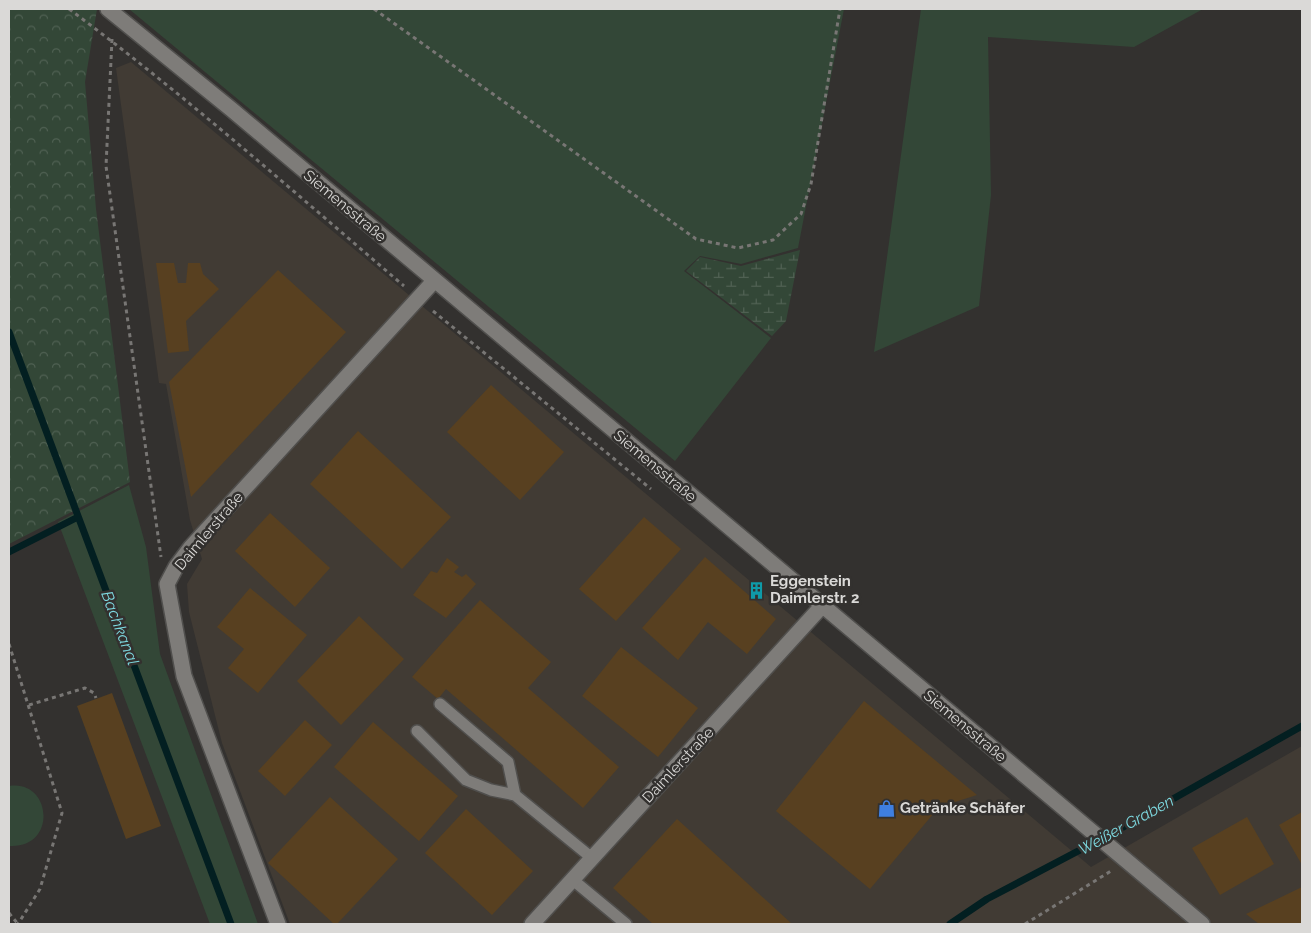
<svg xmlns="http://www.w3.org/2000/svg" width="1311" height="933" font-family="Raleway,sans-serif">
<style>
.built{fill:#413b34}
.green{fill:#334737}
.forest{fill:url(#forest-crowns)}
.wetland{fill:url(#wetland-marsh)}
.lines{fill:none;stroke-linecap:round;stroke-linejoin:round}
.stream{stroke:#031f21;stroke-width:7}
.building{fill:#584020}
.lane-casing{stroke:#504f4d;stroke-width:14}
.street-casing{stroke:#504f4d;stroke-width:18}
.path{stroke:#787674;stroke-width:3;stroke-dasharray:4 4;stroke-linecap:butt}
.lane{stroke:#7e7c79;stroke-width:11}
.street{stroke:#7e7c79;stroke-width:15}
.labels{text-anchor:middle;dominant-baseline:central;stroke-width:5;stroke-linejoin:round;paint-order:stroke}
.street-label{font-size:15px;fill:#dad9d7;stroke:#33312f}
.poi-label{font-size:15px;font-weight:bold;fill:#dad9d7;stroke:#33312f;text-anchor:start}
.water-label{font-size:16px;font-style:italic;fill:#7dd8df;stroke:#33312f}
</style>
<defs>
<pattern id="forest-crowns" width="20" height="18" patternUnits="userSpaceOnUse" patternTransform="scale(1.25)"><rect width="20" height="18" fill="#334737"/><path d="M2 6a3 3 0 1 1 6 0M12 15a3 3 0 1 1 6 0" fill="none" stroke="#506153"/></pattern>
<pattern id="wetland-marsh" width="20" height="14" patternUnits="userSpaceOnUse" patternTransform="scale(1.25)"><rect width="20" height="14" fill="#334737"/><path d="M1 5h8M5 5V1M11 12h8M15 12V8" fill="none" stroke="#506153"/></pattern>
</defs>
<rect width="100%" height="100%" fill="#33312f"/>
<path class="built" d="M131,62l960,805 211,-121v178h-1012l-68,-181 -33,-131 -2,-28 15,-25 -12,-39 -24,-136 -7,-1 -43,-315z"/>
<path class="green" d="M129,9h715l-46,239 -57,16 -41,-8 -16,15 87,67 -96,123z
M921,9h282l-69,38 -146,-10 3,158 -12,111 -105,46z
M129,485l17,62 14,107 98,270h-48l-152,-402z
M9,786c43,-7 49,63 0,60z"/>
<path class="forest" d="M9,9h88l-12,73 11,127 34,273 -121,62z"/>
<path class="wetland" d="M800,250l-14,71 -14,15 -86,-65 14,-14 41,9z"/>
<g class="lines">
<path class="stream" d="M9,332l222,592
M9,552l69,-35
M950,924l37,-25 131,-69 184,-104"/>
</g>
<path class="building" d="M156,263h18l4,20h8l2,-20h12l3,11 16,15 -33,32 3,30 -21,2z
M278,270l68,62 -155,165 -22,-115z
M491,385l73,67 -44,48 -73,-68z
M358,431l93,86 -49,52 -92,-85z
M270,513l60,55 -35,39 -60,-56z
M644,517l37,32 -65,72 -37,-32z
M705,557l71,62 -29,35 -39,-32 -30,38 -36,-32z
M447,558l12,9 -5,5 8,5 4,-3 10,10 -30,34 -33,-23 18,-24 6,2z
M755,583l8,7 -6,6 -8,-6z
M250,588l57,47 -49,58 -30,-25 16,-19 -27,-22z
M480,600l71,62 -23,26 91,79 -36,41 -137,-119 -8,10 -26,-22z
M359,616l45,43 -63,66 -44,-44z
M621,647l77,61 -40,49 -76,-61z
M112,693l49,133 -35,13 -49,-133z
M864,701l113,94 -38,12 -69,82 -94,-78z
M305,720l27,25 -47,51 -27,-25z
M373,722l85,74 -39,45 -85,-74z
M330,797l68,62 -61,65h-3l-66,-61z
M466,809l67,62 -41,44 -67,-62z
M1302,812v53l-23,-40z
M1247,817l27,47 -54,31 -28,-47z
M677,819l115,105h-139l-40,-36z
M1302,887v37h-43l-13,-10z"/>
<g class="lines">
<defs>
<path id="lane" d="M440,704l68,58 7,33
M417,731l49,49 25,10 24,5 77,63
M573,880l53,44"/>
<path id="street" d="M108,9l123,100 971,815
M278,924l-94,-248 -17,-92 9,-17 15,-20 243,-266
M532,924l290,-318"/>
</defs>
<use href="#lane" class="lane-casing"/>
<use href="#street" class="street-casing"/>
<path class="path" d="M69,9c116,86 225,183 335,277
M374,9l322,230 42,9 35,-8 28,-26 10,-30 29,-175
M112,39l-6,127 55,391
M433,311l218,178
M9,644l53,169 -22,76 -22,35
M29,705l56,-17 9,5 2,5
M9,913l9,11
M1025,924l86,-53"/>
<use href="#lane" class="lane"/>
<use href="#street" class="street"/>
</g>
<defs>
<symbol id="building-bare" viewBox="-9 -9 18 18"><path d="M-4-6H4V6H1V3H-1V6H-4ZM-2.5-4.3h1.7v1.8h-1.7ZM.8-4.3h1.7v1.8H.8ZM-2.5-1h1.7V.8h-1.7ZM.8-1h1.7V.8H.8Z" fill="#0f9aa8" stroke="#33312f" stroke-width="2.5" paint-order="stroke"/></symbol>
<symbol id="shop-bare" viewBox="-9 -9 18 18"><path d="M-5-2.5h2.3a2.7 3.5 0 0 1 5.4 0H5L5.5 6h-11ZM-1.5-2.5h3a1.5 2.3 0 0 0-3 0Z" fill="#3f7fe0" stroke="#33312f" stroke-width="2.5" paint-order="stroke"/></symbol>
</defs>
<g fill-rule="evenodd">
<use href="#building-bare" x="744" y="578" width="25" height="25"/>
<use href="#shop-bare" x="874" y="796" width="25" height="25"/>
</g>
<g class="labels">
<g class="street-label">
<text transform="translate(345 206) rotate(40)">Siemensstraße</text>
<text transform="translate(655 466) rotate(40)">Siemensstraße</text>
<text transform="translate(209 531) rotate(-50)">Daimlerstraße</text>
<text transform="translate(965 726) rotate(40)">Siemensstraße</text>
<text transform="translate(678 765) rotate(-47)">Daimlerstraße</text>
</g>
<g class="poi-label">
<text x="770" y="581">Eggenstein<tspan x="770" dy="17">Daimlerstr. 2</tspan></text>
<text x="900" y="808">Getränke Schäfer</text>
</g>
<g class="water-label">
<text transform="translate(120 628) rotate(69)">Bachkanal</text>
<text transform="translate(1126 825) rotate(-29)">Weißer Graben</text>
</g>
</g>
<rect width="1311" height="933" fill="none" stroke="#dad9d7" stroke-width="20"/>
</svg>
